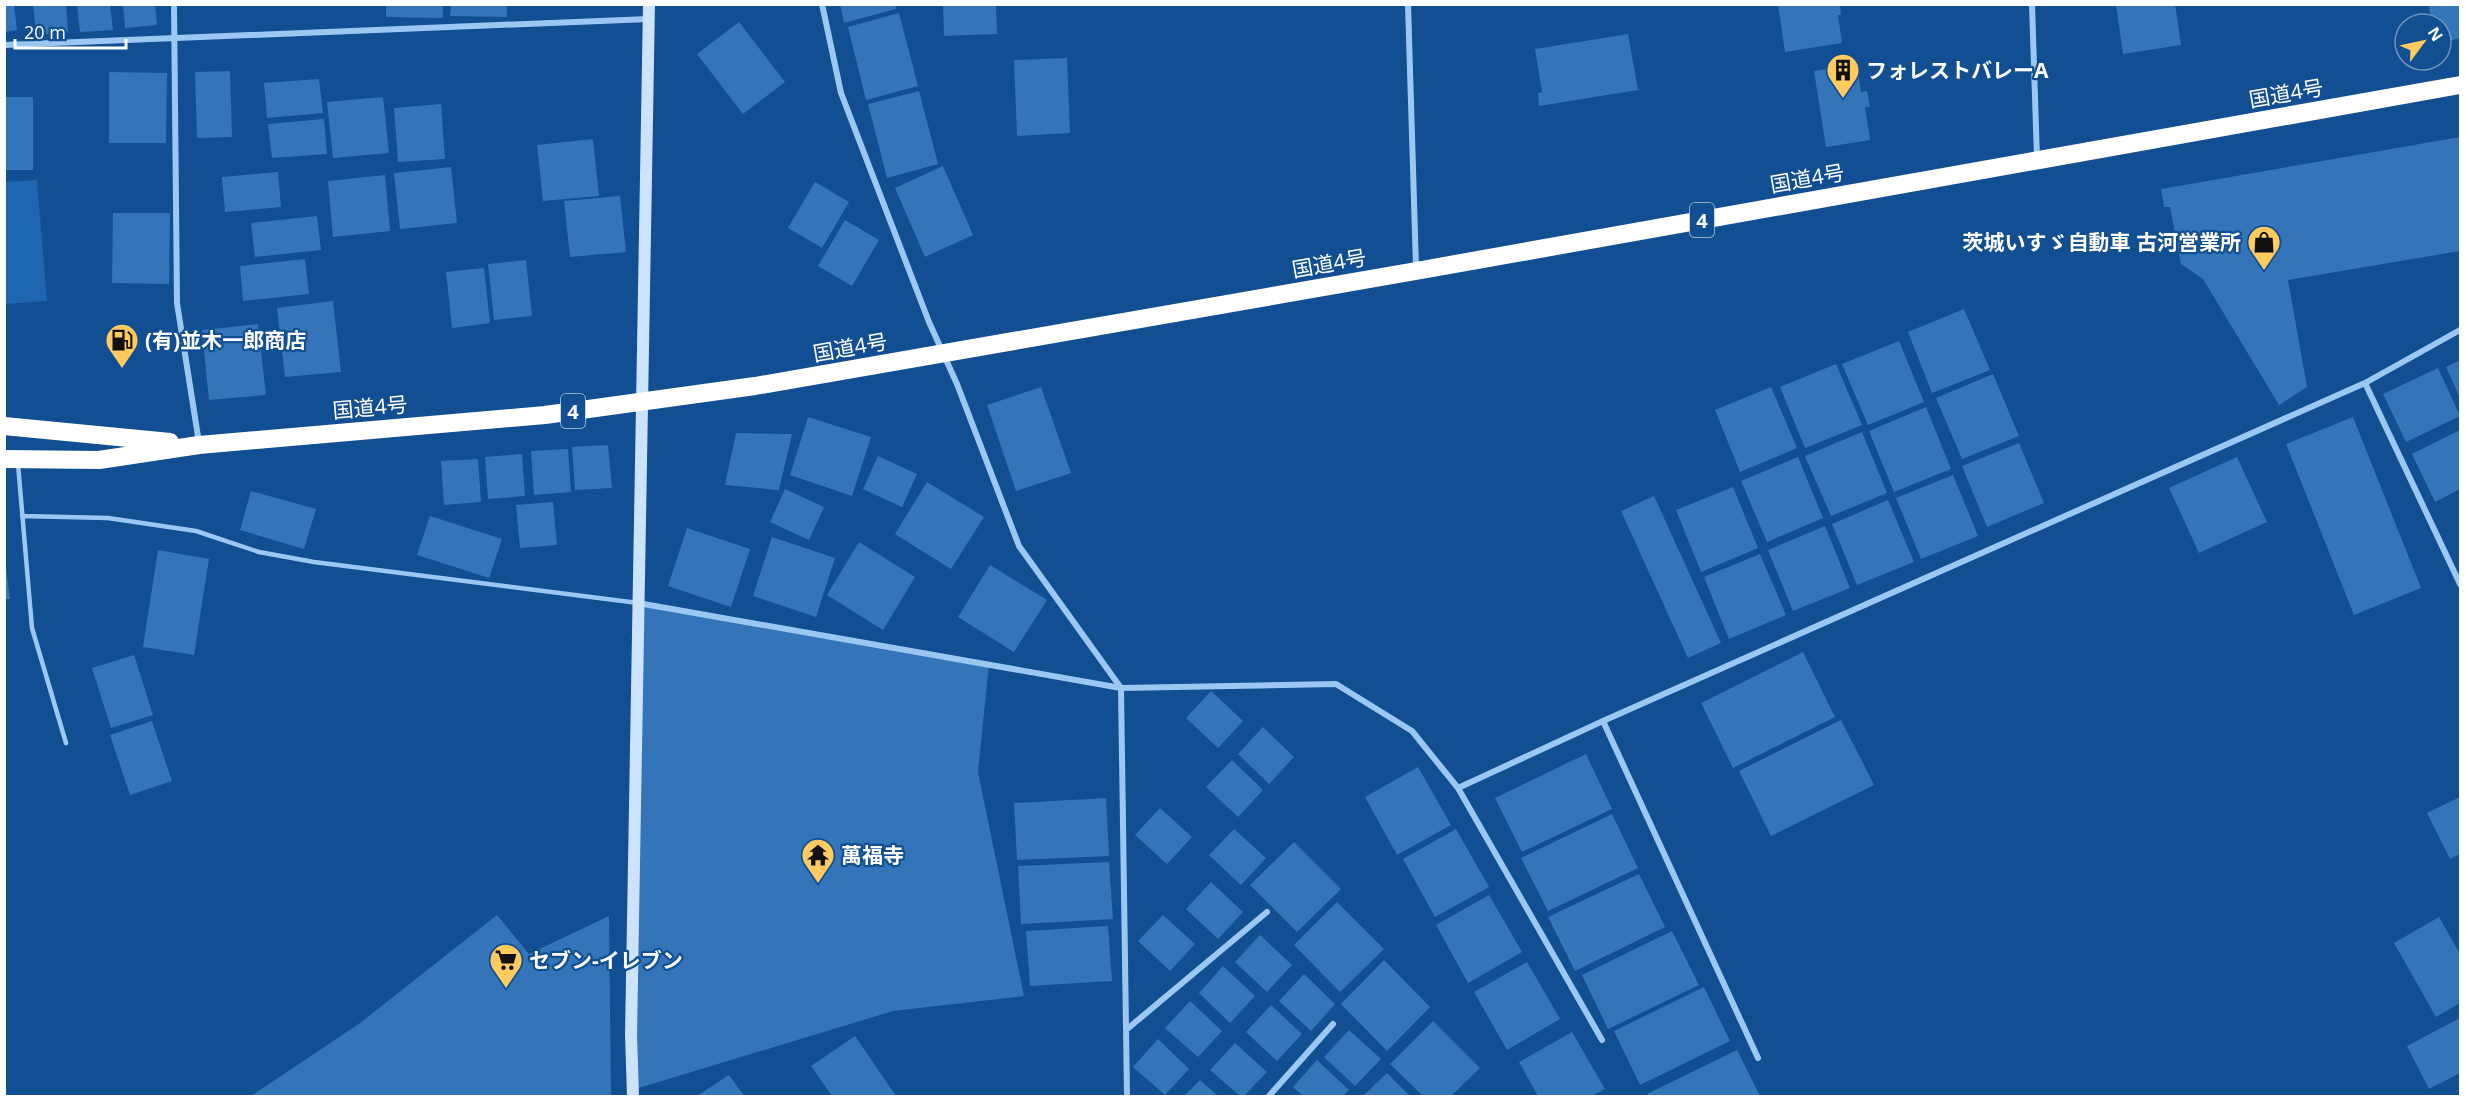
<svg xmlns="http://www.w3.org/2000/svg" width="2465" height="1101" font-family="'Open Sans','Noto Sans JP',sans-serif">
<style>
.green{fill:#1f66b0}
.building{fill:#3475ba}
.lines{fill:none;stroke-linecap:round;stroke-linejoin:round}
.lane{stroke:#9dc7f3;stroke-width:4.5}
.street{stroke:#9dc7f3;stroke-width:6}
.secondary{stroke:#cde3fd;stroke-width:12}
.highway{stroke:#fff;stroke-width:18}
.labels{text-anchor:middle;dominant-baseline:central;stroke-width:4.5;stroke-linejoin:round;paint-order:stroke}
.shield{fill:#114e92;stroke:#b8cade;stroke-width:1.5}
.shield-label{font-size:20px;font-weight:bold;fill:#fff}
.poi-label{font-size:21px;font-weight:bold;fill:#fff;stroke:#114e92;text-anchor:start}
.street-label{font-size:21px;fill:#fff;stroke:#114e92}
</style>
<rect width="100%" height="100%" fill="#114e92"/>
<path class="green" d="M37,180l10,121 -42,3v-122z"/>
<path class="building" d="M4,4h10l3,26 -13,2z
M33,4h33l2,28 -32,3z
M77,4h33l3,26 -33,2z
M123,4h32l2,21 -32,3z
M386,4h57v14l-57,-1z
M451,4h56v13l-57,-1z
M840,4h55l1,5 -52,14z
M943,4h53l1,30 -53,2z
M1778,4h62l1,11h-3l4,28 -57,9z
M2116,4h59l6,41 -58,9z
M2428,4h32v34l-19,5v-19h-8z
M899,13l19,73 -52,14 -18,-73z
M739,22l46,60 -42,32 -46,-60z
M1628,34l10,56 -99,16 -1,-13 4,-1 -7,-43z
M1067,58l3,75 -53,3 -3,-76z
M1857,65l4,27 6,-1 3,16h-5l5,33 -44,7 -12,-76z
M230,71l2,66 -35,1 -2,-66z
M109,72l58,1 -1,70h-57z
M319,79l4,34 -56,5 -3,-35z
M919,91l19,73 -51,14 -19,-74z
M4,97h29v73h-29z
M383,97l6,56 -56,5 -6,-56z
M441,104l4,55 -47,3 -4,-54z
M324,119l3,35 -55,4 -4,-34z
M2460,137v114l-172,29 19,107 -28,18 -76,-126 -22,-15 -11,-57h-6l-3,-18z
M593,139l6,57 -56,5 -6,-56z
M943,166l30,69 -48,22 -30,-69z
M451,167l6,56 -57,6 -6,-56z
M278,172l3,35 -56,5 -3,-35z
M385,175l5,56 -57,6 -5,-56z
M815,182l34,20 -27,46 -34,-20z
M620,196l6,56 -56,5 -6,-56z
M113,213h57l-1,71 -57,-1z
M317,216l4,34 -66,7 -4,-34z
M845,220l34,20 -27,46 -34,-20z
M305,259l4,35 -66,7 -3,-35z
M526,260l6,56 -38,4 -6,-56z
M484,268l6,55 -38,5 -6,-56z
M333,301l8,71 -56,5 -8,-69z
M1964,309l26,61 -58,23 -24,-61z
M258,324l8,71 -57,5 -7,-70z
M1899,341l25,61 -56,23 -26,-61z
M2460,360v38l-14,-31z
M1836,364l26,61 -57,23 -25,-61z
M2438,368l22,48 -54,26 -23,-48z
M1993,374l26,62 -57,23 -26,-61z
M1041,387l30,86 -55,18 -29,-86z
M1771,387l26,61 -57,24 -25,-62z
M1926,407l25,62 -57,23 -25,-61z
M808,417l63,20 -19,59 -62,-21z
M2353,417l68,171 -67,27 -68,-171z
M2460,430v59l-25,13 -23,-48z
M1862,432l25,61 -56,23 -26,-60z
M736,433l56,1 -13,56 -54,-5z
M2019,443l25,60 -57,24 -25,-61z
M608,445l4,43 -37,2 -3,-43z
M568,449l3,43 -37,3 -3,-44z
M522,454l3,42 -37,3 -3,-42z
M878,456l39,18 -15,33 -39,-18z
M1798,457l25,61 -56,24 -26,-61z
M2237,457l30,65 -68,31 -30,-65z
M478,459l3,43 -37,3 -3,-44z
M1953,475l25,61 -57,23 -25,-61z
M927,482l57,35 -33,52 -56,-35z
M1733,487l25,61 -57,24 -25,-62z
M785,489l39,18 -15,33 -39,-18z
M251,491l65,18 -12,40 -64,-19z
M1654,496l67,147 -33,15 -67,-147z
M1888,500l26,62 -57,23 -25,-61z
M553,502l4,43 -37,3 -4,-43z
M430,516l72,23 -13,39 -72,-23z
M1825,526l25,62 -57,23 -25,-61z
M687,528l63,21 -19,58 -63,-21z
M772,537l63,21 -19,59 -63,-21z
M859,542l56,35 -32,53 -56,-35z
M158,550l51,9 -15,96 -51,-8z
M4,553l6,46h-6z
M1760,554l26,61 -57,24 -25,-62z
M990,565l57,35 -33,52 -56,-35z
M638,603l351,61 -11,108 46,224 -131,15 -261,79z
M1803,652l32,65 -102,51 -32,-65z
M134,655l19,60 -42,13 -19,-60z
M1211,691l32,30 -25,27 -32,-30z
M1841,720l33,65 -103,51 -32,-65z
M152,721l20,60 -42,14 -20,-60z
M1263,727l31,30 -25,27 -31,-30z
M1586,754l26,55 -90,43 -27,-54z
M1232,760l31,30 -25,27 -32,-30z
M1418,767l33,58 -54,30 -32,-58z
M2460,797v57l-10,5 -23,-46z
M1106,798l3,58 -92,4 -3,-57z
M1160,808l32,29 -25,27 -32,-29z
M1612,814l26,54 -90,43 -27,-53z
M1234,829l32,29 -25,27 -32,-30z
M1456,829l33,58 -54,30 -32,-58z
M1294,842l47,47 -44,43 -47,-47z
M1109,862l4,57 -92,5 -3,-58z
M1639,874l26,53 -90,44 -27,-54z
M1211,882l32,30 -25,27 -32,-30z
M1489,895l33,57 -54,31 -32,-58z
M1337,902l47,47 -44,43 -46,-47z
M497,915l32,39 80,-38 2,180h-360l109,-73z
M1163,915l32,29 -25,27 -32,-30z
M2439,917l21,37v49l-24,14 -42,-74z
M1108,926l4,55 -82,5 -4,-55z
M1672,931l27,54 -91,44 -26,-54z
M1260,935l32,30 -25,27 -32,-30z
M1384,960l46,47 -43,44 -46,-47z
M1527,962l33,57 -53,31 -33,-58z
M1223,966l32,30 -25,27 -31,-30z
M1304,974l31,30 -24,27 -32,-30z
M1704,987l26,54 -90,44 -26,-54z
M1190,1001l32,30 -24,26 -33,-29z
M1271,1005l31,29 -25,27 -31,-29z
M2460,1018v55l-31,16 -22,-43z
M1433,1021l47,47 -29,28h-28l-33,-32z
M1349,1030l32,29 -26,27 -31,-29z
M1572,1032l33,57 -13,7h-54l-19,-34z
M855,1036l41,60h-64l-21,-30z
M1158,1039l31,30 -24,26 -32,-28z
M1235,1043l32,29 -23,24h-4l-30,-26z
M1737,1050l23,46h-111l-2,-2z
M1317,1060l32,30 -6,6h-40l-10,-9z
M1387,1073l23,23h-47z
M729,1075l15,21h-47z
M1200,1080l18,16h-34z"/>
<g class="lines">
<path class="lane" d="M18,464l14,164 34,115
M22,516l86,2 88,13 63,21 55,10 324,41"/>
<path class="street" d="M174,4l3,299 22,140
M822,4l19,89 88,229 28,62 62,162 102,142 6,408
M1408,4l8,263
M2032,4l5,155
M4,45l645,-26
M2365,383l95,201
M638,603l483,85 215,-4 76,47 46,57 144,252
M1603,721l155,337
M1458,788l145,-67 762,-338 95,-53
M1126,1030l141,-118
M1269,1096l64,-72"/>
<path class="secondary" d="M633,1096l-2,-61 18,-1031"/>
<path class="highway" d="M4,426l166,16
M4,459l95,1 100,-15 346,-30 210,-29 661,-115 1044,-186"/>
</g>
<defs>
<symbol id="building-pin" viewBox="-11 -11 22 30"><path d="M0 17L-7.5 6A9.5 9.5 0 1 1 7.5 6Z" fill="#ffcb5f" stroke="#114e92"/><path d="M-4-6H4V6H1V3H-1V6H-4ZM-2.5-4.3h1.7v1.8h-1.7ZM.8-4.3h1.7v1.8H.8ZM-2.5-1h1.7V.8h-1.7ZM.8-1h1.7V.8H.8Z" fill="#111"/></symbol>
<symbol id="shop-pin" viewBox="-11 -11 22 30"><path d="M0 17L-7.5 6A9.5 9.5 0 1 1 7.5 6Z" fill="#ffcb5f" stroke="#114e92"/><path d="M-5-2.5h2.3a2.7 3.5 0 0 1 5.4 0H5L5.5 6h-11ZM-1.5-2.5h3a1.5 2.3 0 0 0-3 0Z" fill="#111"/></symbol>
<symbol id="fuel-pin" viewBox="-11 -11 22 30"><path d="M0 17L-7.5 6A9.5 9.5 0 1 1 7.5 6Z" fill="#ffcb5f" stroke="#114e92"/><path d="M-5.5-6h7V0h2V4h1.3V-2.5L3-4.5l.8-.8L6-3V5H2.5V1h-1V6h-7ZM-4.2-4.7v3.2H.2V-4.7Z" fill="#111"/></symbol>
<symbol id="temple-pin" viewBox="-11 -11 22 30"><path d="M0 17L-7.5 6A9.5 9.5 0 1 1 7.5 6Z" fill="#ffcb5f" stroke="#114e92"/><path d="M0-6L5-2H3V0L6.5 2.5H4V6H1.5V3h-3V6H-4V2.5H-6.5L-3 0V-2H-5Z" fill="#111"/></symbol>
<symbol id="supermarket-pin" viewBox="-11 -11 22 30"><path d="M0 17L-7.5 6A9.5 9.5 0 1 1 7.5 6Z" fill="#ffcb5f" stroke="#114e92"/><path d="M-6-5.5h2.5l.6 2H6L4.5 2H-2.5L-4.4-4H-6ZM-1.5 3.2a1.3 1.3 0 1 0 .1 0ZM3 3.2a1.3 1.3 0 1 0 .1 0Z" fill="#111"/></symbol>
</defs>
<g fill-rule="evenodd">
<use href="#building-pin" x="1824" y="51" width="38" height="52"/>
<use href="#shop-pin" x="2245" y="223" width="38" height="52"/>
<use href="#fuel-pin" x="103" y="321" width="38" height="52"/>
<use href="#temple-pin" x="799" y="836" width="38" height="52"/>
<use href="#supermarket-pin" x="487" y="941" width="38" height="52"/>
</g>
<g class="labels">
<g class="shield">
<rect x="1690" y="203" width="24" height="34" rx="4.5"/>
<rect x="561" y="394" width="24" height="34" rx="4.5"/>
</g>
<g class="shield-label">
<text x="1702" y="220">4</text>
<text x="573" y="411">4</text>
</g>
<g class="poi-label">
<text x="1866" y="70">フォレストバレーA</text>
<text x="2241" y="242" text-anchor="end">茨城いすゞ自動車 古河営業所</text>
<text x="145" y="340">(有)並木一郎商店</text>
<text x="841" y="855">萬福寺</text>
<text x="529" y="960">セブン-イレブン</text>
</g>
<g class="street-label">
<text transform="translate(2286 93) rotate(-10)">国道4号</text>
<text transform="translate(1807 178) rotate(-10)">国道4号</text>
<text transform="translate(1329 263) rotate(-10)">国道4号</text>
<text transform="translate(850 347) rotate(-10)">国道4号</text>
<text transform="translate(370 407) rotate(-5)">国道4号</text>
</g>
</g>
<rect width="2465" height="1101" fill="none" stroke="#ffffff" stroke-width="12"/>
<g transform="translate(2423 42) rotate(57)"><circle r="28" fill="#114e92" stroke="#7095be" stroke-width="1.5"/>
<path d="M0-4.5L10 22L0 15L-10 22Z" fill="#ffcb5f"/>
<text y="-9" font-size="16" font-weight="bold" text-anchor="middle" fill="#ffffff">N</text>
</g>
<path d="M15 39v9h111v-9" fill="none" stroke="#ffffff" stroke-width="3"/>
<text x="24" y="39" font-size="18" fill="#ffffff" stroke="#114e92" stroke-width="4.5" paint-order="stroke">20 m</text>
</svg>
